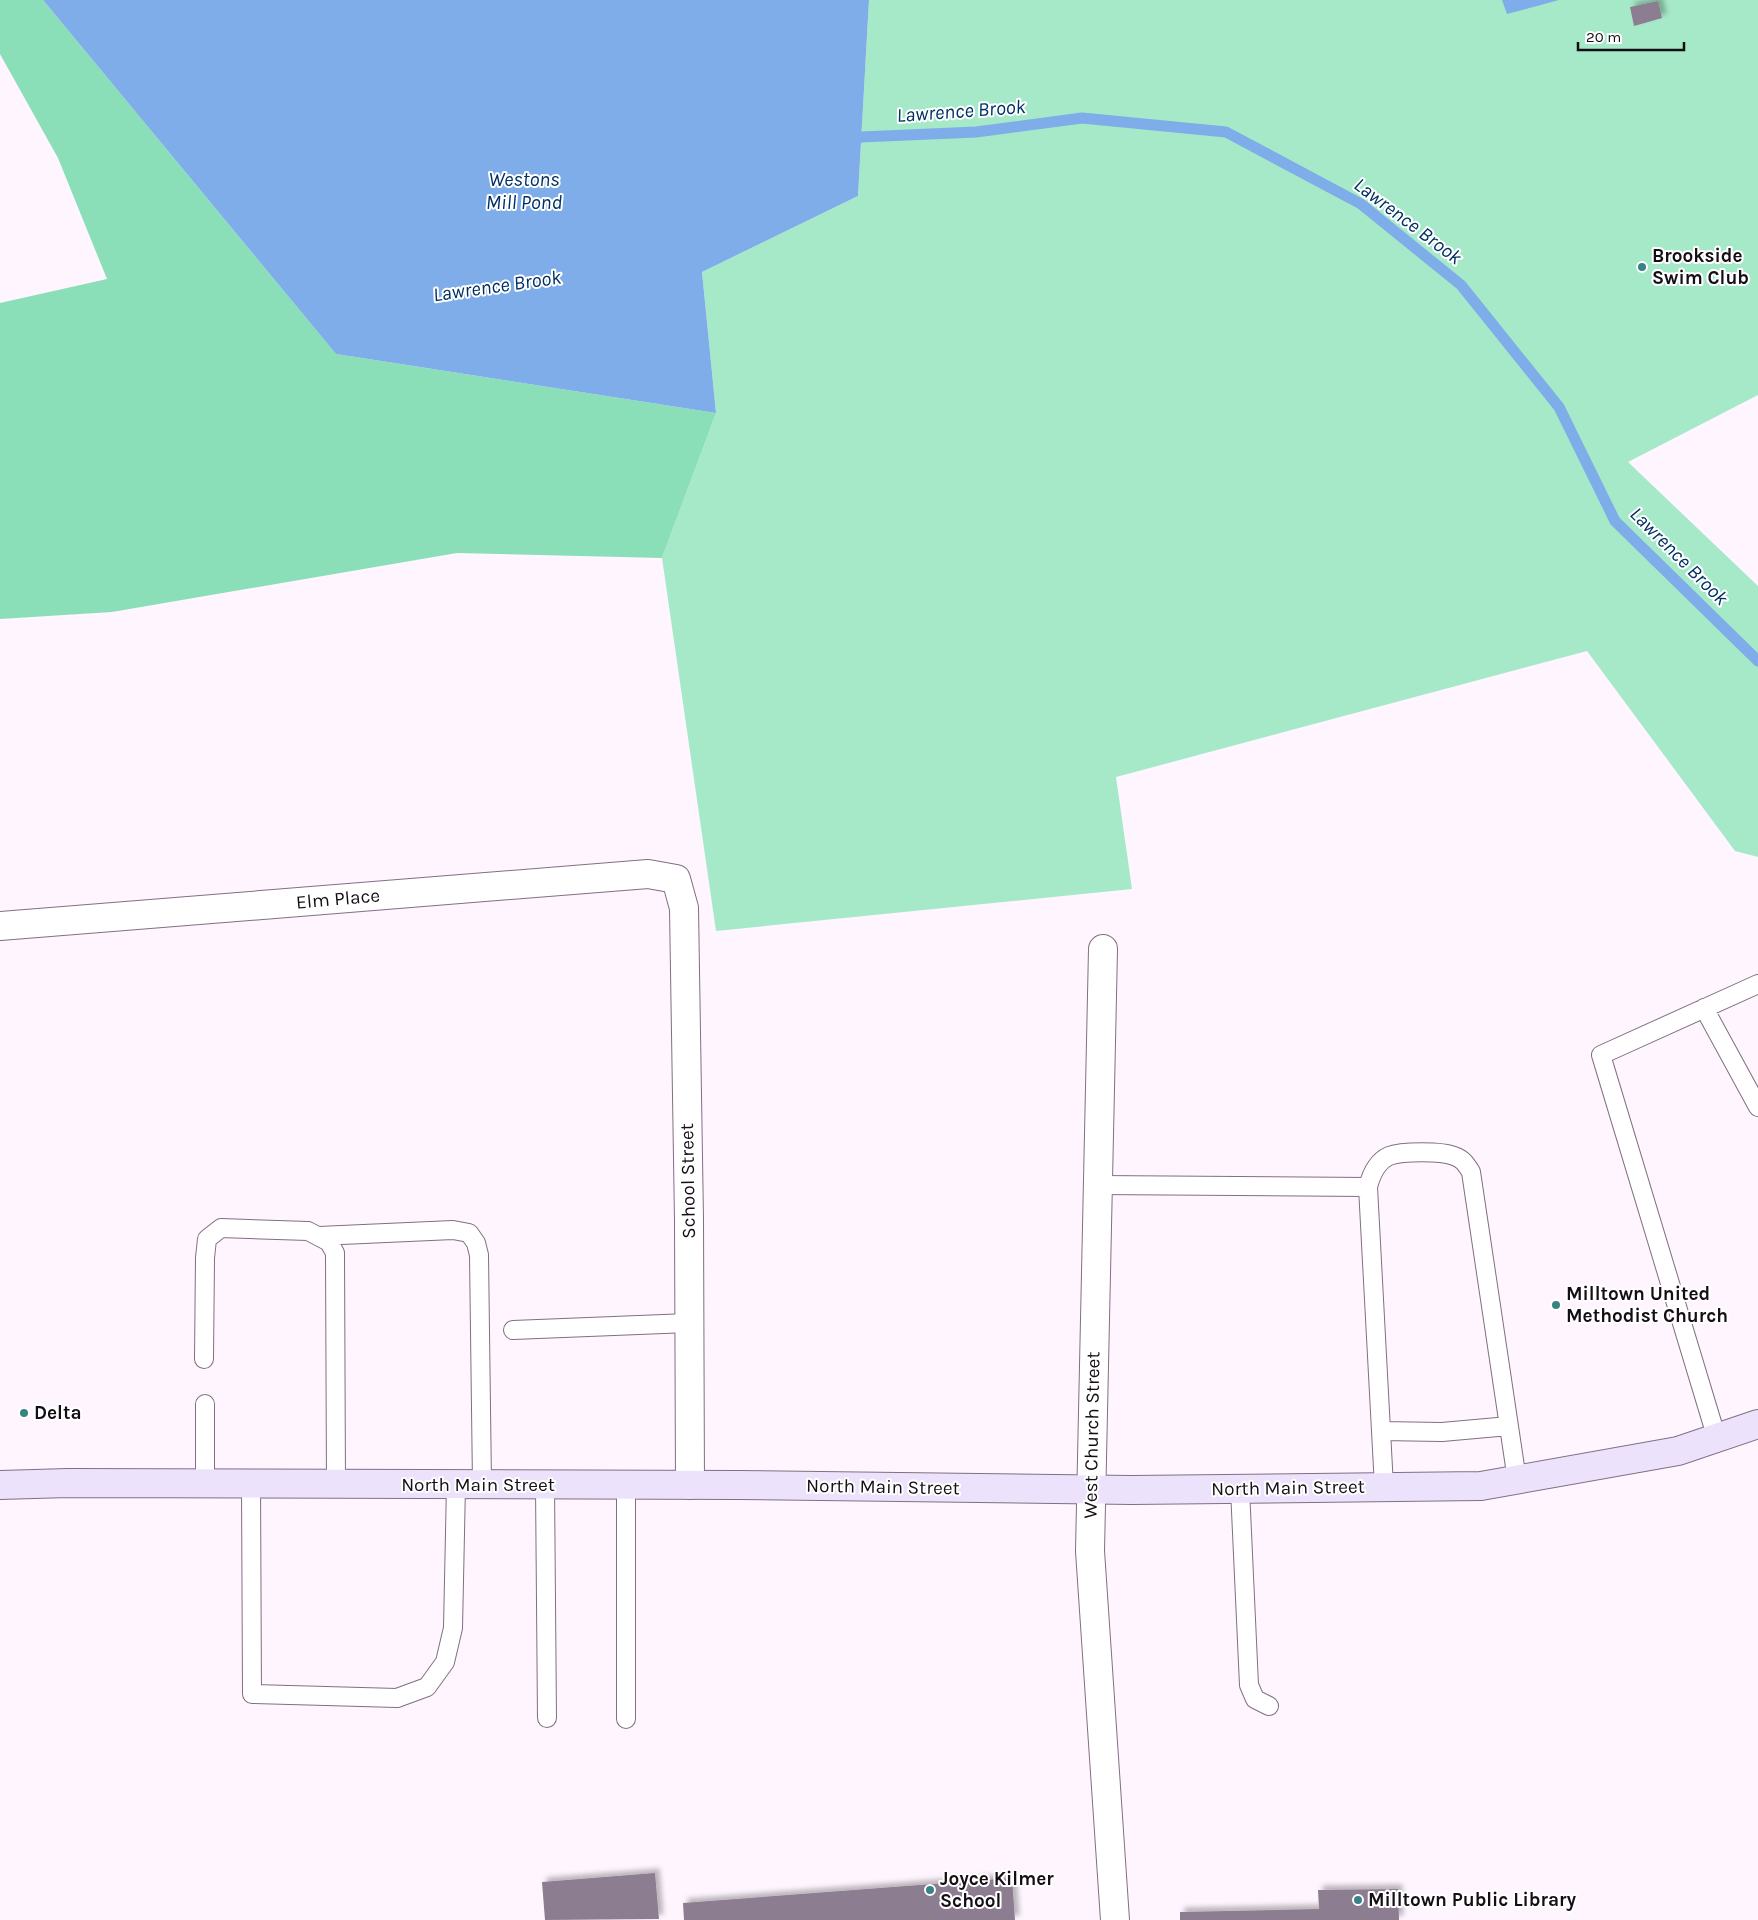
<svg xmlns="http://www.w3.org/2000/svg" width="1758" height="1920" font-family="Karla,sans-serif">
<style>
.green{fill:#a6e9c9}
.forest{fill:#8adfb8}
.water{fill:#7eade9}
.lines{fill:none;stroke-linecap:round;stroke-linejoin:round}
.stream{stroke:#7eade9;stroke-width:11}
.building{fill:#8c7d91;filter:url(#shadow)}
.lane-casing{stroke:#816f82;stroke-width:20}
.street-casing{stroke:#816f82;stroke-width:30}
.secondary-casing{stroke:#816f82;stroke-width:30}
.lane{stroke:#fff;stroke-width:18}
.street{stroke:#fff;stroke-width:28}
.secondary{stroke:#ede2fc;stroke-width:28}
.poi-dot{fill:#3a8284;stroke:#fff;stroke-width:2}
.labels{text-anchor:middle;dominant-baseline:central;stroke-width:4;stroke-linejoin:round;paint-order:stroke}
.poi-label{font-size:19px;font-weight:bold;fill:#150f15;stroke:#fff;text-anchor:start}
.street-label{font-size:19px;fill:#150f15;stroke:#fff}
.water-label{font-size:20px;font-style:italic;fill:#002f63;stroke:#fff}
</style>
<defs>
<filter id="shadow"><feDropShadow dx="4.5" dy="-4.5" stdDeviation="2.5" flood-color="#0004"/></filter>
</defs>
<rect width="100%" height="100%" fill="#fef5fe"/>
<path class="green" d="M869,0h889v395l-130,67 130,124v271l-23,-6 -148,-200 -471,126 16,112 -416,42 -54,-373 54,-145 -14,-141 156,-76z"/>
<path class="forest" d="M0,0h43l293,354 380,59 -54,145 -205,-5 -345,59 -112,7v-316l107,-24 -49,-121 -58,-104z"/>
<path class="water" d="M43,0h826l-11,196 -156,76 14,141 -380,-59z
M1502,0h57l-52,14z"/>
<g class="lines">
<path class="stream" d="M848,142l13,-5 115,-5 106,-14 144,14 135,72 100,81 98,122 56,114 143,140"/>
</g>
<path class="building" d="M1658,1l4,17 -28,8 -4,-19z
M655,1873l4,46 -114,1 -3,-38z
M1012,1878l3,42h-331l-1,-17z
M1398,1889l1,31h-219v-8l139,-3 -1,-19z"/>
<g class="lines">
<defs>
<path id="lane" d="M1704,1008l54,99
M1097,1185l271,2
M319,1236l134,-6 16,3 7,10 3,12 3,229
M513,1330l176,-7
M204,1359l1,-101 2,-19 14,-11 87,3 21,11 6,11 1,231
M1381,1431l61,1 67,-6
M1717,1439l-116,-384 157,-71
M205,1484v-80
M251,1484l1,210 145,4 30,-11 18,-25 8,-34 3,-143
M545,1485l2,233
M626,1485v234
M1384,1487l-16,-300c3,-12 8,-25 21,-31 13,-5 53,-5 65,0 9,3 12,8 17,16l46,308
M1240,1489l9,196 6,14 14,7"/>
<path id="street" d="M0,926l648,-52 28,5 8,29 5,312 1,265
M1103,949l-13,602 25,369"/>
<path id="secondary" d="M0,1485l68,-2 670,2 394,5 349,-4 197,-35 80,-27"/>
</defs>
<use href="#lane" class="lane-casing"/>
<use href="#street" class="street-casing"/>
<use href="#secondary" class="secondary-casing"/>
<use href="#lane" class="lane"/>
<use href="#street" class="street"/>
<use href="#secondary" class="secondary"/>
</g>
<g class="poi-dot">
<circle cx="1642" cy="267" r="5"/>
<circle cx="1556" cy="1305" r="5"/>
<circle cx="24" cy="1413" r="5"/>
<circle cx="930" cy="1890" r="5"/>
<circle cx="1358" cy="1900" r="5"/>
</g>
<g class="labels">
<g class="poi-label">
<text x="1652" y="256">Brookside<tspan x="1652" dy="22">Swim Club</tspan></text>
<text x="1566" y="1294">Milltown United<tspan x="1566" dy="22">Methodist Church</tspan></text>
<text x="34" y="1413">Delta</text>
<text x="940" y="1879">Joyce Kilmer<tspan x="940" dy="22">School</tspan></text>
<text x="1368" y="1900">Milltown Public Library</text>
</g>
<g class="street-label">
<text transform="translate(338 899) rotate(-5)">Elm Place</text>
<text transform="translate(688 1181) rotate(-91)">School Street</text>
<text transform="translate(1092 1435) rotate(-89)">West Church Street</text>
<text x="478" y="1485">North Main Street</text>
<text transform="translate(883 1487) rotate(1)">North Main Street</text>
<text transform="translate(1288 1488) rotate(-1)">North Main Street</text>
</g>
<g class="water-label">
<text transform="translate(961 111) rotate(-4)">Lawrence Brook</text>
<text x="524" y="179">Westons<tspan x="524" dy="23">Mill Pond</tspan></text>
<text transform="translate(1408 221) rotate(37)">Lawrence Brook</text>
<text transform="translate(497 286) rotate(-8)">Lawrence Brook</text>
<text transform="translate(1679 556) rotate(45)">Lawrence Brook</text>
</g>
</g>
<path d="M1578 42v8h106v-8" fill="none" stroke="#150f15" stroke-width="2.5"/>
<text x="1586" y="42" font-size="15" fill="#150f15" stroke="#ffffff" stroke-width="4" paint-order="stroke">20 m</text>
</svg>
